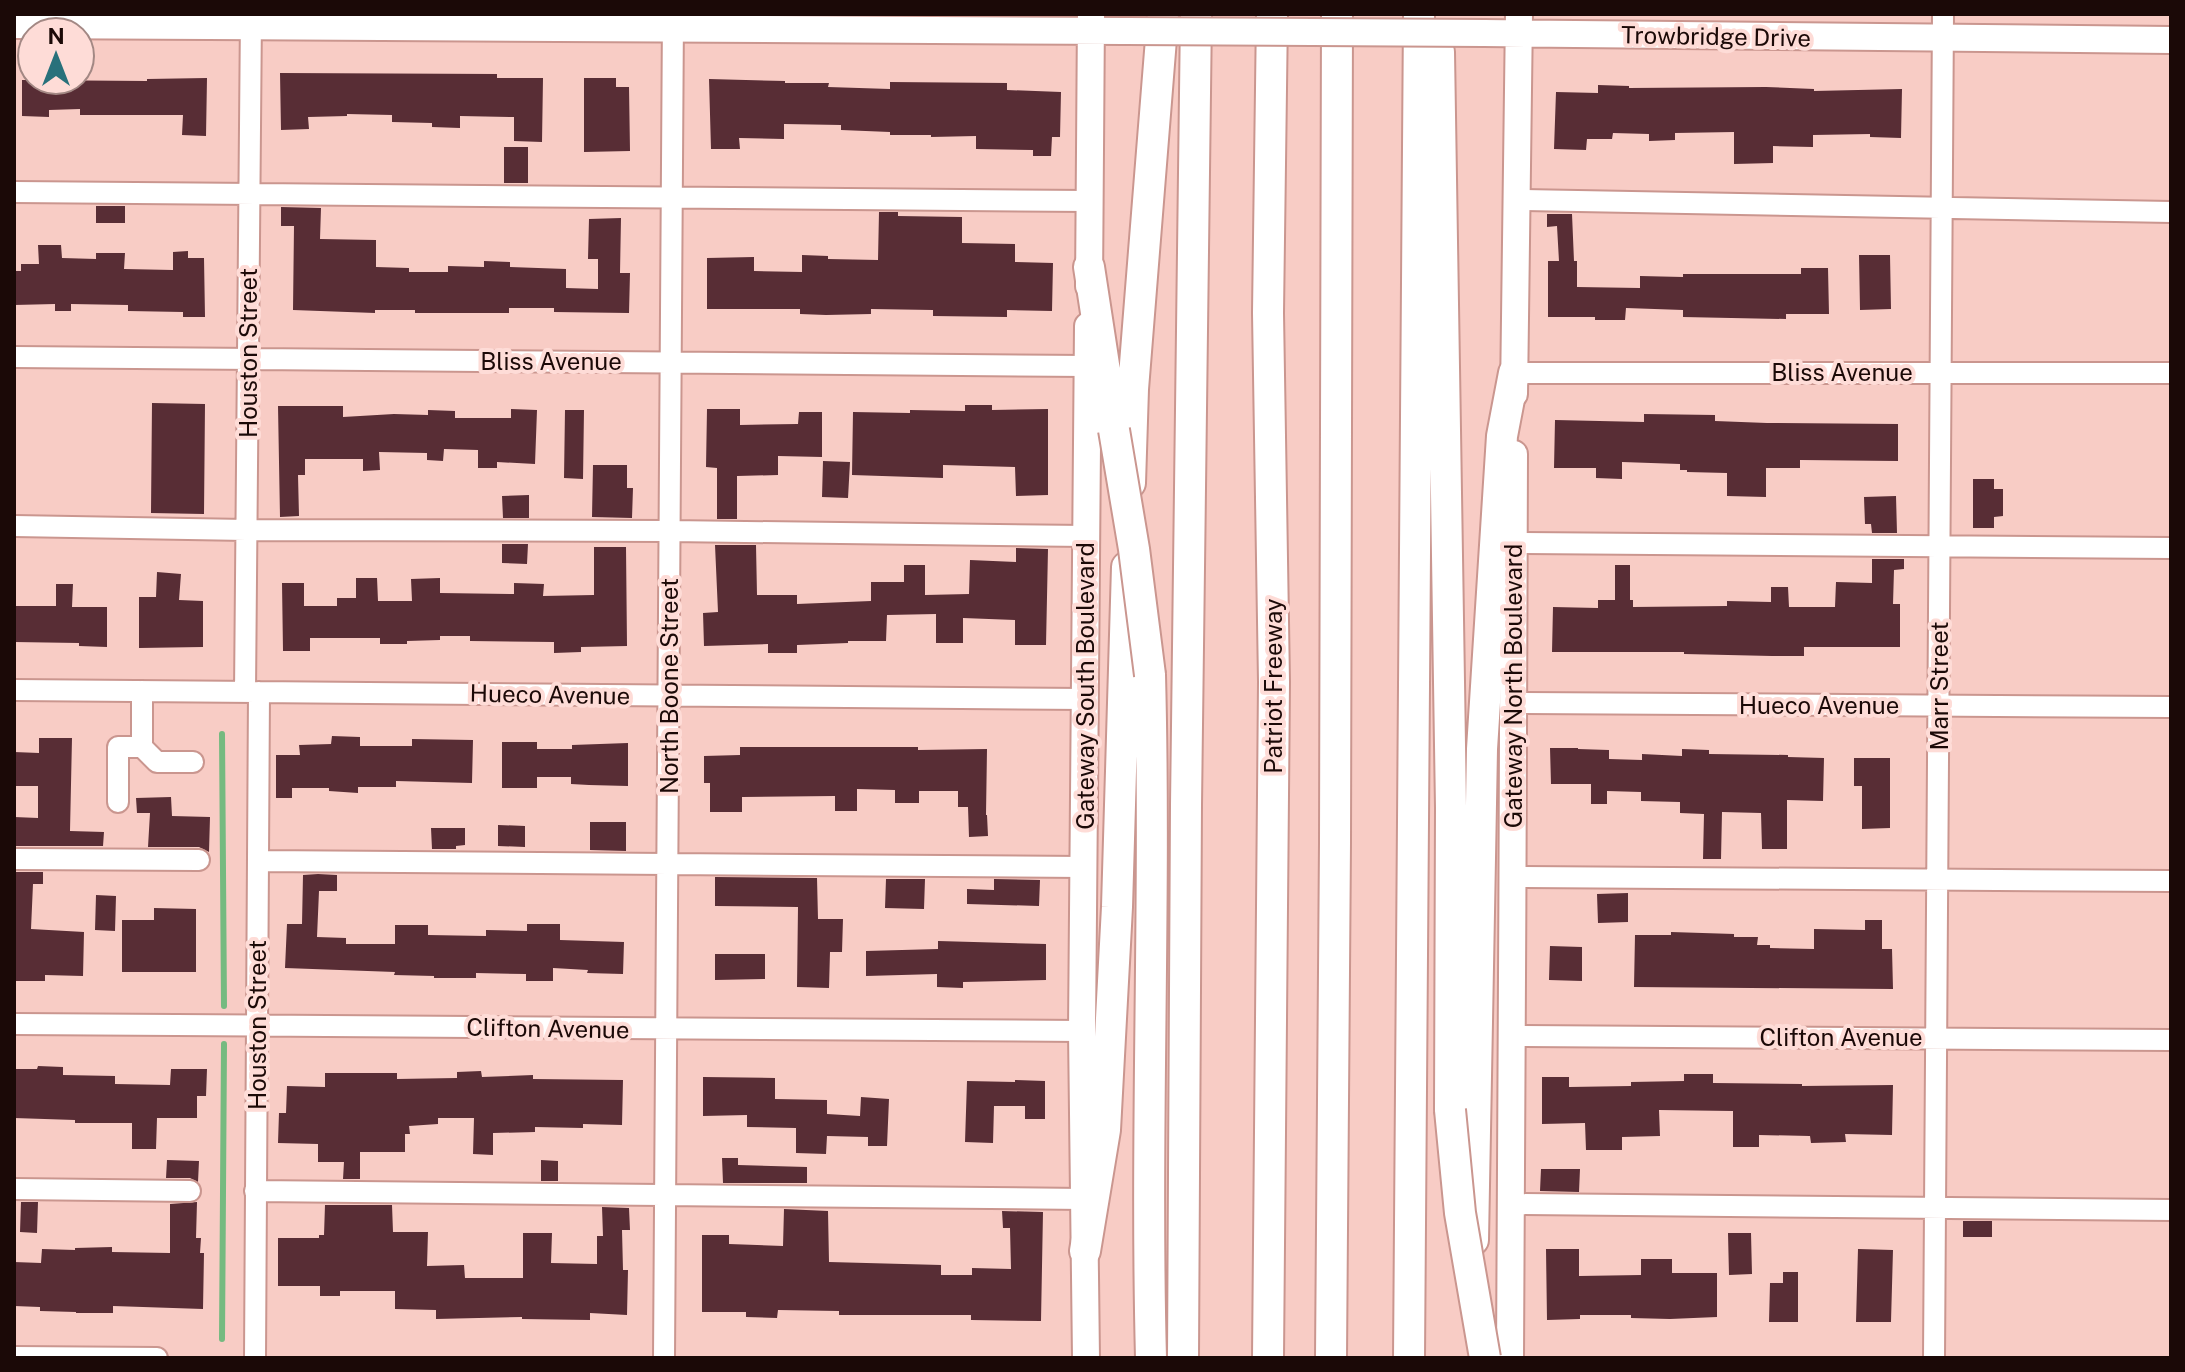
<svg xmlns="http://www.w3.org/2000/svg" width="2185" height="1372" font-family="'Public Sans',sans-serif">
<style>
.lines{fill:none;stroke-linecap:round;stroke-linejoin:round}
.stream{stroke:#75ba80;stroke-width:6}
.building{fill:#582d35}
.minor-casing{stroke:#ca968f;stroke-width:24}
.major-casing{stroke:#ca968f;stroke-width:30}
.highway-casing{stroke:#ca968f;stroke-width:34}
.minor{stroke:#fff;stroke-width:20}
.major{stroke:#fff;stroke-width:26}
.highway{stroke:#fff;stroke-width:30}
.major-bridge-casing{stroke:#ca968f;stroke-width:30;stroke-linecap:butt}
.highway-bridge-casing{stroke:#ca968f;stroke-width:34;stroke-linecap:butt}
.major-bridge{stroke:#fff;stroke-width:26}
.highway-bridge{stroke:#fff;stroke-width:30}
.labels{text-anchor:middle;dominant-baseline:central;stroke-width:8;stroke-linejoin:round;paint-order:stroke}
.street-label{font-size:24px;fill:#1b0907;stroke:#fedcd7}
</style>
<rect width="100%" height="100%" fill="#f8ccc5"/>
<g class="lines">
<path class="stream" d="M222,734l2,272
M222,1339l2,-295"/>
</g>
<path class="building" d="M280,73l217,1v4h46l-1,64 -28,-1v-24l-54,-1v12l-28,-1v-4l-40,-1v-7l-45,-1v2l-39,1 1,12 -28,1z
M207,78l-1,58 -24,-1 1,-20h-103v-6l-31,1v7l-27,-1v-36l125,1v-2z
M584,78h32v9h13l1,64 -46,1z
M709,79l76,2v2h44l-1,4 62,2v-7l117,1v7l54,2 -1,45h-8l-1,19h-18v-6l-57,-1v-13l-45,1v-2h-41v-3l-49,-2v-5l-57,-1v15l-45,-1 1,11h-29z
M1598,85l31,1v2l137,-1 48,2v2l88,-2 -1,49 -31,-1v-3l-57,1v12l-40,-1v17l-39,1v-32l-59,1v7l-26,1v-7l-36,-1 -1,6h-25l-1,11 -32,-1 2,-57 42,1z
M504,147h24v36h-24z
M96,206h29v17h-29z
M281,207l40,1 -1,31 56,1v27l33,1v4h39v-6l36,1v-6l26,1v5l56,2v19l32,1v-30h-10l1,-40 32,-1 -1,55h10l-1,40 -75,-1v-4h-45v5h-94v-3h-40v3l-82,-3 1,-84h-13z
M879,212h19v4l64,1v26l53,1v18l38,1 -1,48 -45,-1v7l-74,-1v-6l-62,-1v5l-45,1 -26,-1v-5h-93v-51l47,-1v14l48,1v-17l26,1v3l50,1z
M1547,214h25l2,47h3v26l63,1v-12l43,1v-3h118v-6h27l1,46h-43v5l-103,-2v-7l-57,-2 -1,12h-30v-3h-47v-56h11l-2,-35 -10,1z
M38,245h23l1,13 34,1v-6h29l-1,16 49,1v-18l15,-1v7h16l1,59h-22v-5l-55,-1v-6l-57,-1v7h-16v-7l-41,1v-34h7v-7h18z
M1859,255h31l1,54 -31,1z
M152,403l53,1 -1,110 -53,-1z
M965,405h27v5l56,-1v86l-32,1 -1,-29 -72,-2v13l-91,-3 1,-63 57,1v-3l55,1z
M278,406h65v11l51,-3 34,1v-5l27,1v7h56v-9l26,1 -2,54 -38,-2v6h-19v-18l-34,-1 -1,12 -16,-1v-7l-48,-1 1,18 -17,1v-12h-58v16h-7l1,41 -19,1z
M707,409h33v16l58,-1 1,-12h23v45l-44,-1v19l-41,1v43h-20v-51l-11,-1z
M565,410h19l-1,69 -19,-1z
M1644,414l71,1v6l52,2 131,1v37l-98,-1v8h-34v29l-39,-1v-23l-40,-1v-2h-7v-6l-58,-2v17l-26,-1v-10h-42l1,-48 89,2z
M823,461l27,1 -2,36 -26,-1z
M593,465h34v23h6l-1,30 -40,-1z
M1973,479h21v10h9v27l-9,1v11h-21z
M529,495v23h-26l-1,-22z
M1896,496l1,37h-25l-1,-9h-6l-1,-27z
M502,544h26l-1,20 -25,-1z
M715,545h41l1,50h40v9l74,-3v-19h33v-17h21v30l44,-1 1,-34 46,2v-14l32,1 -2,96h-31v-25l-52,-2v25h-27v-29l-49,1 -1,26h-38v2l-51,2v8h-29v-9l-64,2 -1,-33 15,-1z
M594,547h32l1,99 -46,1v5l-27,1v-11l-84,-1v-5h-30v4l-33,1v3h-27v-6h-70v13h-27l-1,-68h22v23h33v-8h19v-20h21l1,23h34l-1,-22 29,-1v15l74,1v-11l30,1 -1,12 51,-1z
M1872,559h32v10l-10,1 -1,34h7v43h-96v9h-32l-88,-2v-2h-132l1,-45 45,1v-8h17v-35h15v35h3v7l94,-1v-5l44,1v-15h17l1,20h46l1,-25 36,1z
M157,572l24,2 -2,26 24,1v46l-64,1v-51h17z
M56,584h17l-1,23h35v40l-28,-1v-3l-65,-1v-36h42z
M332,736l28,1v9h52v-7l61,1 -1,43 -76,-2v6h-38v6l-29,-2v-3h-37v10h-16v-43h24l-1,-10 32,-1z
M39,738h33l-2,93 34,1 -1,14h-89v-29l24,1v-32h-24v-34l25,1z
M502,742h35v7h35v-4l56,-2v43l-39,-1 -18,-1v-7h-34v11h-35z
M740,747h178v3l69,-1 -1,66h1l1,21 -19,1 -1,-30h-10v-16h-39v12h-24v-13l-38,-1v22h-22v-15l-93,1v15h-32v-29h-6v-27l36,-1z
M1550,748h28v1l31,1v9l33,1v-6l40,2v-7l27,1v4l79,1v2l36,1 -1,43 -36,-1v49h-25l-1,-36 -39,-1 -1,47h-18l1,-45 -24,-1v-11l-39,-1v-9l-34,-1v13h-16v-20h-40z
M1854,758h36v70l-28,1v-43h-8z
M171,797l1,19 38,1 -1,35 -10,-5h-51l2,-34h-13l-1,-15z
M590,822h36v29l-36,-1z
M498,825l27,1v21l-27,-1z
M431,828h34v17l-9,1v3h-24z
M14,872h29v12h-10l-2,45 53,3 -1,44 -38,-1v6h-31z
M318,874l19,1v16h-18l-2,46 29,1v6h49v-19h33v10l58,1v-6l41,1v-7h33v16l64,2 -1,32 -36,-1 1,-3 -35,-2v13h-27v-7l-50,-1v5h-42v-2l-40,-1 1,-3 -110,-4 2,-44h15l1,-49z
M715,877l102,1 1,41h25l-1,33h-12l-1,36 -32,-1 1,-80 -83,-1z
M886,879h39l-1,30 -39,-1z
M994,879l46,1 -1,26 -72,-2v-15l27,1z
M1628,893v29l-30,1 -1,-29z
M96,895l20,1 -1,35 -20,-1z
M154,908l42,1v63h-74v-52h32z
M1865,920h17v29h10l1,40 -259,-2 1,-52h36v-3l63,2v3h24l-1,8h13v3l44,1v-20l51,1z
M938,941l108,3v36l-83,2v6l-26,-1v-13l-71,2v-25l72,-2z
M1550,946l32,1v34l-33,-1z
M715,954h50v25l-50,1z
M38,1066l25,1v8l52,1v8l55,1 1,-16h36l-1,27h-9v22h-40l-1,31h-24v-26h-57v-3l-61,-2v-49h23z
M481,1071l1,6 51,-2v4l90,1 -1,45 -39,-1v4l-48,-1v5l-42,1v22l-20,-1 1,-36h-36v6l-29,2 1,8h-5v18h-45v27h-17l1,-17h-26v-18l-40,-1 1,-30h7l1,-27 38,1v-14h72v6l60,-1v-6z
M1684,1074h29v9l89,1v2l91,-1 -1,50 -47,-1 1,8 -35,1 -1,-7 -51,-1v12h-26v-36l-74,-1 1,26 -38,1v13h-36l-1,-27 -43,1v-47h27v10l62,-1v-4l53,-1z
M703,1077l72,1v21l52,1v14l33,2 1,-19 28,2 -2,47h-19v-9l-41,-1 -1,18 -30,-1v-25l-49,-1v-12l-44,1z
M1015,1080l30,1v38h-20v-13h-31l-1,37 -28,-1 2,-61 48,1z
M722,1158h16v7l69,2v16h-84z
M167,1160l32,1 -1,21 -8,-4h-24z
M541,1160l17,1v20h-17z
M1541,1169h39l-1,23 -39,-1z
M21,1202h17l-1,31 -17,-1z
M197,1202l-1,36h5l-1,15h4l-1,56 -90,-3v7h-37v-1l-36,-1v-4l-26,-1v-44l27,1 1,-14 33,1v-2l37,-1v5l58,1v-49z
M325,1205h67l1,27h35l-1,34 37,-1 1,13h58v-45h29l-1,30 46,1v-28h6l-1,-29 27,1 1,22h-8l1,40h5l-1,45 -37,-2v7l-68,-1v-2l-86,2v-9l-41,-1v-18h-55v5h-20v-10h-42v-48h41v-3h5z
M784,1209l44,2 1,51 112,3v10h31v-7l39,1 -1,-41h-7l-1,-17 41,1 -2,109 -70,-1v-5h-132v-4l-61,-1 -1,8 -31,-1v-5h-44v-77h27v9l54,2z
M1963,1221h29v16h-29z
M1728,1233h23l1,41 -23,1z
M1546,1249h33v27l62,-1v-16h31v14h45v44l-47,2 -39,-1v-3h-51v4l-33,1z
M1858,1249l35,1 -2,72h-35z
M1783,1272h15v50h-29l1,-39h13z"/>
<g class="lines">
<defs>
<path id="minor" d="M14,192l1075,9
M1518,200l653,12
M14,357l1074,9
M1514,373h657
M14,526l232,4 424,1 417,5
M1514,543l657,5
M14,690l1072,9
M245,692l6,-678
M1514,703l657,4
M142,747l15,15h36
M118,802v-55h24v-56
M14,859l185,1
M258,861l826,6
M1512,877l659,4
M14,1024l1068,7
M1510,1036l661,4
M14,1189l176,2
M255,1191l829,8
M1511,1204l660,6
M14,1357l143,1
M255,1358l4,-666
M664,1358l9,-1344
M1934,1358l9,-1344"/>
<path id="major" d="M14,25l1112,6
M1484,33l687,7
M1089,286l2,-272
M1514,394l5,-380
M1086,1358l-4,-327 6,-705
M1510,1358c1,-301 4,-603 4,-904"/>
<path id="highway" d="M1439,52l12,756 -1,302
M1089,267l25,163
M1130,483l3,-94 30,-375
M1150,675c6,227 -5,455 1,683
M1473,1240l9,-491 20,-313 12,-63
M1085,1251l20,-121 12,-223 10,-340
M1183,1358l3,-553 10,-791
M1268,1358l6,-676 -6,-369 4,-299
M1331,1358l4,-515 2,-829
M1409,1358l10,-1344"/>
</defs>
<use href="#minor" class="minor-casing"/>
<use href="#major" class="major-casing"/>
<use href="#highway" class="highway-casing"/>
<use href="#minor" class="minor"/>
<use href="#major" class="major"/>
<use href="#highway" class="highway"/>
<defs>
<path id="major-bridge" d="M1126,31l358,2"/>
<path id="highway-bridge" d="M1114,430l20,119 16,126
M1450,1110l10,103 25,145"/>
</defs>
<use href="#major-bridge" class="major-bridge-casing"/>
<use href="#highway-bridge" class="highway-bridge-casing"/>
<use href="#major-bridge" class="major-bridge"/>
<use href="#highway-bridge" class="highway-bridge"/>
</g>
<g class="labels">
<g class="street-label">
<text transform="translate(1716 36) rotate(1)">Trowbridge Drive</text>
<text transform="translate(248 353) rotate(-90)">Houston Street</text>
<text x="551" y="361">Bliss Avenue</text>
<text x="1842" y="372">Bliss Avenue</text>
<text transform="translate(669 686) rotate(-90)">North Boone Street</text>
<text transform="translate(1085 686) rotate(-90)">Gateway South Boulevard</text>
<text transform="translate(1273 686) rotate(-90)">Patriot Freeway</text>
<text transform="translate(1513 686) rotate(-90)">Gateway North Boulevard</text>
<text transform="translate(1939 686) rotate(-90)">Marr Street</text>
<text transform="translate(550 694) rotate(1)">Hueco Avenue</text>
<text x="1819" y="705">Hueco Avenue</text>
<text transform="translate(257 1025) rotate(-90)">Houston Street</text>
<text transform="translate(548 1028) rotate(1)">Clifton Avenue</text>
<text x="1841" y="1037">Clifton Avenue</text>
</g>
</g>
<rect width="2185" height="1372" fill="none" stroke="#1b0907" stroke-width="32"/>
<g transform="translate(56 56)"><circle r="38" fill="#fedcd7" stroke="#a38884" stroke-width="2"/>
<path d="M0-6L14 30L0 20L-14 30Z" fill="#28717b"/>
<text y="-12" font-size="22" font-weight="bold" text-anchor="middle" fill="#1b0907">N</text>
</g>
</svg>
